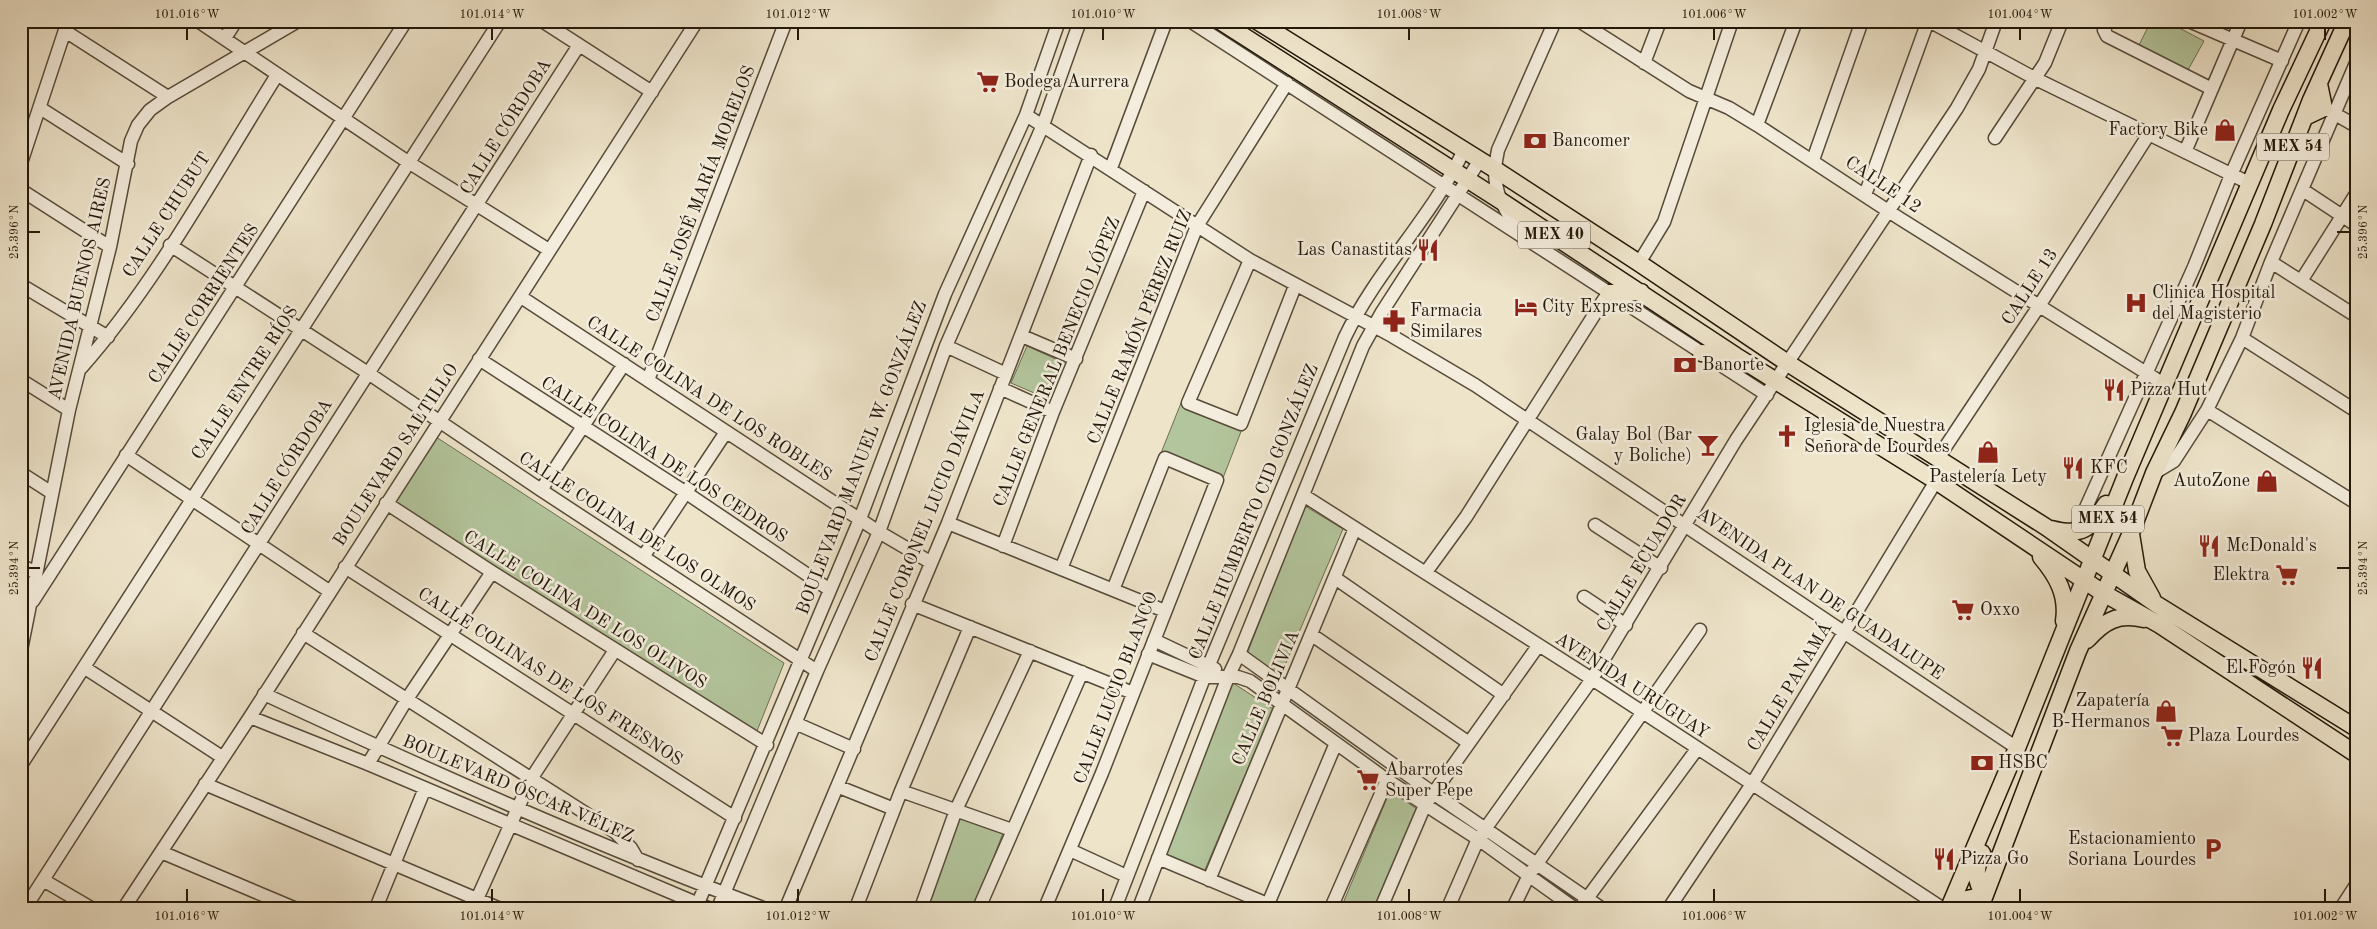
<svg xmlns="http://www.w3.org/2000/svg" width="2377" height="929" font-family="'Old Standard TT',serif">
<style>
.green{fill:#b3c59c;stroke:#6b6e52}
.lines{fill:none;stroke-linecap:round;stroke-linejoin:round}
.minor-casing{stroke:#564b39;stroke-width:15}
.major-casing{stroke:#231809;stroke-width:19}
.minor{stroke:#f4eddd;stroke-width:12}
.major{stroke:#eee4ca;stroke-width:16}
.ticks{fill:none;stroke:#231809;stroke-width:2}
.labels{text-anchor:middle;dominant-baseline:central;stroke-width:5;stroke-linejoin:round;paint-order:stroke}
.shield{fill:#f4eddd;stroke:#625849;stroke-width:1}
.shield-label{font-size:16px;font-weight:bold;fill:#231809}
.poi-label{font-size:18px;fill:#231809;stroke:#f4eddd;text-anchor:start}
.street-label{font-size:18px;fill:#231809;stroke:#f4eddd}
.neatline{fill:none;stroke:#231809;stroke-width:2}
.ticks-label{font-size:12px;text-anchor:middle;fill:#231809}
</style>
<rect width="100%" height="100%" fill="#eee4ca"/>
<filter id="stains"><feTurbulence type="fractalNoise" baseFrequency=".004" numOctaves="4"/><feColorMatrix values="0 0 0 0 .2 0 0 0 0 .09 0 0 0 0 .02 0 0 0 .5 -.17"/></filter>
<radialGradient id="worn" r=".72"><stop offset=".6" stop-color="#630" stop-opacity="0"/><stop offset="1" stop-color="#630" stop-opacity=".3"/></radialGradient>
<path class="green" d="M2151,21h15l38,20 -16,29 -49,-25z
M1027,346l42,19 -14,37 -44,-19z
M1181,403l61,26 -19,49 -62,-25z
M436,437l348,226 -29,73 -360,-234z
M1305,506l38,23 -63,148 -33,-23z
M1233,683l40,26 -69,163 -41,-17z
M1390,791l27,18 -42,99h-34z
M961,816l42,17 -29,75h-49z"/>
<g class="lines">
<defs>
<path id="minor" d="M198,21l210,141 141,88
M542,21l110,71
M1190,21l577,374
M1579,21l110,70 40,17 28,17 142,93 265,166
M1929,21l107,58 213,104
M2108,21l-4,9 3,6 105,53
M2189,21l93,40
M65,31l103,66
M225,38l11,-17
M1644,63l16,-42
M40,108l88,56
M2328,110l28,16
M1026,115l224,145 142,76 83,49 542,363
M1757,125l39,-104
M1995,138l50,-75 17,-42
M2185,152l56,-131
M1813,160l49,-139
M21,163l47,-142
M1111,168l55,-147
M21,190l89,57
M2303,190l53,35
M1865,195l63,-174
M1519,230c-20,-27 -29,-46 -21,-80l57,-129
M170,245l198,128 173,117 276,181
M1250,260l-62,143 53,21 54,-138
M2271,262l85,54
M1639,263l25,-41 68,-201
M2301,281l55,-87
M21,285l87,52
M521,297l358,235 51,30
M1022,336l54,23
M2242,338l114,73
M946,346l60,28
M479,359l206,133 145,98
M81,368c76,-86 135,-196 196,-293
M21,380l48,30
M648,380l138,-359
M1000,388l53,24
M2207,410l149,93
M126,455l203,136
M1938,458l101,-152 110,-172
M21,473l31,20
M2154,473l20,-12 33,-51 35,-72 29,-76 85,-199
M541,490l83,-126
M1303,495l289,184 350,229
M386,503l106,69 275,173
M948,523l217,88
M1595,525l66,43
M2075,532l119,-265 37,-92 68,-154
M1003,546l50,-134 91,-221
M643,557l83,-125
M21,565l15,8
M345,567l390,251
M1061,569l136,-343 90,-143
M1426,572l40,-55 142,-224
M1335,578l169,117
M1584,597l42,28
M33,601l373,-580
M912,604l221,89
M303,633l312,199 16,16 7,12
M1312,635l157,108
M1154,640l61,29
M21,650l48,-240 41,-163 21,-106 7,-16 12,-15 18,-13 130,-76
M1148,654l57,23h33l12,4 137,99 91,59 96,69
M1239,654l194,139 168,115
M85,668l137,89
M264,694c164,76 329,150 499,214
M250,717l118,47 340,144
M795,723l59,26
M368,764l39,-65 85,-127
M21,765l479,-744
M205,784l293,124
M839,787l55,22
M901,791l111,39
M1070,850l50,23
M161,852l133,56
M1158,858l119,50
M43,880l48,28
M1209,880l146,-352
M1268,904l68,-161
M1583,904l114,-155
M25,908l554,-863
M124,908l126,-191 447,-696
M376,908l49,-120
M473,908l58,-129 84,-129
M696,908l164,-389 85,-225 81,-179 33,-94
M718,908l99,-237 62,-139 67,-186 97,-221 37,-104
M786,908l162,-385 143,-368
M856,908l45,-117 69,-164
M921,908l35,-98 74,-159
M979,908l103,-236
M1045,908l57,-135 115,-293 -52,-22 -52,132
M1115,908l94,-243 136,-328c32,-67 87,-120 119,-187
M1139,908l89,-231 11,-23 124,-308 19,-34 98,-152
M1331,908l56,-128
M1381,908l44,-103 113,-159
M1448,908l30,-69 114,-160 144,-239 221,-332 22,-39 17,-48
M1513,908l16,-33 171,-245
M1669,908l83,-124 184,-303
M2341,908l15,-23"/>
<path id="major" d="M1220,21l278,178 238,157 200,125 167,112 57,32 196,129
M1257,21l239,149 143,93 147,99 260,165 110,77 200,124
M2305,117l19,-9 -5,-24
M1608,293l33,-1
M1701,353l32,3
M2051,529c31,8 39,0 55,-25
M2131,534l6,37 15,27
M2041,557c16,19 27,38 23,64
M2087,640c17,-19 31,-27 57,-21
M1982,853c-7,16 -8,28 3,42
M1949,908l68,-160 108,-270 156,-368 42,-89
M1960,908l7,-9 18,-4
M1980,908l98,-257 53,-118 23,-60 29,-60 80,-189 48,-124 36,-79"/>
</defs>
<use href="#minor" class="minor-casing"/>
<use href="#major" class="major-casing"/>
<use href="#minor" class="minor"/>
<use href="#major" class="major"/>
</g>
<path class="ticks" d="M187,28v12M492,28v12M798,28v12M1103,28v12M1409,28v12M1714,28v12M2020,28v12M2325,28v12M28,232h12M2337,232h13M28,568h12M2337,568h13M187,889v13M492,889v13M798,889v13M1103,889v13M1409,889v13M1714,889v13M2020,889v13M2325,889v13"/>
<defs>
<symbol id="supermarket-bare" viewBox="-9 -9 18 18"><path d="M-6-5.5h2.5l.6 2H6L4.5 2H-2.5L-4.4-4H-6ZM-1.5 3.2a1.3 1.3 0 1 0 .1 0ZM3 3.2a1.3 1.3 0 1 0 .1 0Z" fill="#8f2418" stroke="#f4eddd" stroke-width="2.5" paint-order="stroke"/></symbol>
<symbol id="shop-bare" viewBox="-9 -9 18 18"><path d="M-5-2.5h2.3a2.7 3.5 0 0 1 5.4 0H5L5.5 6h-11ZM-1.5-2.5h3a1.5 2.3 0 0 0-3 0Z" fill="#8f2418" stroke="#f4eddd" stroke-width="2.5" paint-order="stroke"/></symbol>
<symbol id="bank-bare" viewBox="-9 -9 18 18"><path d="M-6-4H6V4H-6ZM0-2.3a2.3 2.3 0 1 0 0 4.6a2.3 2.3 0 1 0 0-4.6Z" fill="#8f2418" stroke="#f4eddd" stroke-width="2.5" paint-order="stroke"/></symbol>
<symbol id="restaurant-bare" viewBox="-9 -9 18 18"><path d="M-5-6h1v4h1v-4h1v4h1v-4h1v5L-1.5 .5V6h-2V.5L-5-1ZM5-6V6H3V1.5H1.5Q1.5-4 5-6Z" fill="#8f2418" stroke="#f4eddd" stroke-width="2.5" paint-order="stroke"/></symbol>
<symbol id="hospital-bare" viewBox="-9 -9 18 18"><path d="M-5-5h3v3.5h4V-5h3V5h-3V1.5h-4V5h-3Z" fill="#8f2418" stroke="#f4eddd" stroke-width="2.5" paint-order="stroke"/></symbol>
<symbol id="hotel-bare" viewBox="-9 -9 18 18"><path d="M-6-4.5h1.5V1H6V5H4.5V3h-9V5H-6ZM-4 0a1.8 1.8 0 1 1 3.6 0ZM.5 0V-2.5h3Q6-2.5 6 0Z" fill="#8f2418" stroke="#f4eddd" stroke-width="2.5" paint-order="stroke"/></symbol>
<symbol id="pharmacy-bare" viewBox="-9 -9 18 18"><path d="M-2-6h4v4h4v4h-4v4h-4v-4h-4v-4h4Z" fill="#8f2418" stroke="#f4eddd" stroke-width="2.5" paint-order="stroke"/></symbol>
<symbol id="church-bare" viewBox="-9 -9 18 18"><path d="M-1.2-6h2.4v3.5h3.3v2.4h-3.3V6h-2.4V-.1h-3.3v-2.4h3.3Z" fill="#8f2418" stroke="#f4eddd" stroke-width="2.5" paint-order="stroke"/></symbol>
<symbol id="bar-bare" viewBox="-9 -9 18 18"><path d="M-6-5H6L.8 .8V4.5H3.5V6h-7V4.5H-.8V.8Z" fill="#8f2418" stroke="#f4eddd" stroke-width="2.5" paint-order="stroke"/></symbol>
<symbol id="parking-bare" viewBox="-9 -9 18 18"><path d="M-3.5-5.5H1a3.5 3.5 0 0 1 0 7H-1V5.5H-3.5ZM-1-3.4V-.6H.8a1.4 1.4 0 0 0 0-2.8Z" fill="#8f2418" stroke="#f4eddd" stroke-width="2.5" paint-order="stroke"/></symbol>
</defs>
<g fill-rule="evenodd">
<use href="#supermarket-bare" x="972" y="66" width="32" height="32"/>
<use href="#shop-bare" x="2209" y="114" width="32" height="32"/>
<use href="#bank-bare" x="1519" y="125" width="32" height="32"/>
<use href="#restaurant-bare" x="1412" y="234" width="32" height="32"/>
<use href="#hospital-bare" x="2120" y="287" width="32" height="32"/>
<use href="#hotel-bare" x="1510" y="291" width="32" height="32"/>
<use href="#pharmacy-bare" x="1378" y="305" width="32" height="32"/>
<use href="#bank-bare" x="1669" y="349" width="32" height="32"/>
<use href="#restaurant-bare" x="2098" y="374" width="32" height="32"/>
<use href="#church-bare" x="1771" y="420" width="32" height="32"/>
<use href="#bar-bare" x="1692" y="429" width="32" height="32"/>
<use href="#shop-bare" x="1972" y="436" width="32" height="32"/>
<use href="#restaurant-bare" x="2057" y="452" width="32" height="32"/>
<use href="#shop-bare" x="2251" y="465" width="32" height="32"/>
<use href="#restaurant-bare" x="2193" y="530" width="32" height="32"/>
<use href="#supermarket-bare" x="2271" y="559" width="32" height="32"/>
<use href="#supermarket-bare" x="1947" y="594" width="32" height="32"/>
<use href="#restaurant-bare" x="2296" y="652" width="32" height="32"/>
<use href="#shop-bare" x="2150" y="695" width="32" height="32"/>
<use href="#supermarket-bare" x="2156" y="720" width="32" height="32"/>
<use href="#bank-bare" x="1966" y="747" width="32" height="32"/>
<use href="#supermarket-bare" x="1352" y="764" width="32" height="32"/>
<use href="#parking-bare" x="2197" y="833" width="32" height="32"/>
<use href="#restaurant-bare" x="1928" y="843" width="32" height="32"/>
</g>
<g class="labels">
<g class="shield">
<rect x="2257" y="133.5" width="72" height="27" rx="4"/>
<rect x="1518" y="221.5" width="72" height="27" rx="4"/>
<rect x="2072" y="505.5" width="72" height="27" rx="4"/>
</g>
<g class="shield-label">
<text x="2293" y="147">MEX 54</text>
<text x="1554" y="235">MEX 40</text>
<text x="2108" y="519">MEX 54</text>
</g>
<g class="poi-label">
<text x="1004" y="82">Bodega Aurrera</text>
<text x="2208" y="130" text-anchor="end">Factory Bike</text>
<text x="1552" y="141">Bancomer</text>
<text x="1412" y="250" text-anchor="end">Las Canastitas</text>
<text x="2152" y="293">Clinica Hospital<tspan x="2152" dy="21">del Magisterio</tspan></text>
<text x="1542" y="307">City Express</text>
<text x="1410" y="311">Farmacia<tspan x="1410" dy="21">Similares</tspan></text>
<text x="1702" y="365">Banorte</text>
<text x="2130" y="390">Pizza Hut</text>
<text x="1804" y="426">Iglesia de Nuestra<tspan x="1804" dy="21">Señora de Lourdes</tspan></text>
<text x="1692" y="435" text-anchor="end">Galay Bol (Bar<tspan x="1692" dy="21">y Boliche)</tspan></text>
<text x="2090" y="468">KFC</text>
<text x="1988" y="477" text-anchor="middle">Pastelería Lety</text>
<text x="2250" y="481" text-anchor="end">AutoZone</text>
<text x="2226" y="546">McDonald's</text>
<text x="2270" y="575" text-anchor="end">Elektra</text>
<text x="1980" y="610">Oxxo</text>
<text x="2296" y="668" text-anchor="end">El Fogón</text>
<text x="2150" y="701" text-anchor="end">Zapatería<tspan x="2150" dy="21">B-Hermanos</tspan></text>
<text x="2188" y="736">Plaza Lourdes</text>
<text x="1998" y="763">HSBC</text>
<text x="1385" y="770">Abarrotes<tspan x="1385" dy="21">Super Pepe</tspan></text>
<text x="2196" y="839" text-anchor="end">Estacionamiento<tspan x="2196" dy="21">Soriana Lourdes</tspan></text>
<text x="1960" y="859">Pizza Go</text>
</g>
<g class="street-label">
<text transform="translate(506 127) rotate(-58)">CALLE CÓRDOBA</text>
<text transform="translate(1883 185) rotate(34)">CALLE 12</text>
<text transform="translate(701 194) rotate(-69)">CALLE JOSÉ MARÍA MORELOS</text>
<text transform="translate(167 215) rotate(-57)">CALLE CHUBUT</text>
<text transform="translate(2030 287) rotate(-57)">CALLE 13</text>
<text transform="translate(80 289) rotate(-77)">AVENIDA BUENOS AIRES</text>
<text transform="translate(204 304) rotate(-57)">CALLE CORRIENTES</text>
<text transform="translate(1140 327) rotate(-68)">CALLE RAMÓN PÉREZ RUIZ</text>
<text transform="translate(1057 362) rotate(-68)">CALLE GENERAL BENECIO LÓPEZ</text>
<text transform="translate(245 383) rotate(-57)">CALLE ENTRE RÍOS</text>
<text transform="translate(709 399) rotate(33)">CALLE COLINA DE LOS ROBLES</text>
<text transform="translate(396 455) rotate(-57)">BOULEVARD SALTILLO</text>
<text transform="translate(862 458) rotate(-69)">BOULEVARD MANUEL W. GONZÁLEZ</text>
<text transform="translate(664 460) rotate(33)">CALLE COLINA DE LOS CEDROS</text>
<text transform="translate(287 467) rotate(-58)">CALLE CÓRDOBA</text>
<text transform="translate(1254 512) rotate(-68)">CALLE HUMBERTO CID GONZÁLEZ</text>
<text transform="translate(925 526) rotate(-68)">CALLE CORONEL LUCIO DÁVILA</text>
<text transform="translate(637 532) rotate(33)">CALLE COLINA DE LOS OLMOS</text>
<text transform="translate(1642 563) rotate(-59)">CALLE ECUADOR</text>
<text transform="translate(1820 594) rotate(34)">AVENIDA PLAN DE GUADALUPE</text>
<text transform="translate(585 610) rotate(32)">CALLE COLINA DE LOS OLIVOS</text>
<text transform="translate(550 677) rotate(33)">CALLE COLINAS DE LOS FRESNOS</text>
<text transform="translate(1632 686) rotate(33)">AVENIDA URUGUAY</text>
<text transform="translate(1790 687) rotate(-59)">CALLE PANAMÁ</text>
<text transform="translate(1116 688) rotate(-69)">CALLE LUCIO BLANCO</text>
<text transform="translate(1266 698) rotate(-67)">CALLE BOLIVIA</text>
<text transform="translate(518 789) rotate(23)">BOULEVARD ÓSCAR VÉLEZ</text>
</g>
</g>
<rect width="2377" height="929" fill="none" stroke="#eee4ca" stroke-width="55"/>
<rect x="28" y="28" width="2322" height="874" class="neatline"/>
<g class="ticks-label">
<text x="187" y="18">101.016°W</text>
<text x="492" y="18">101.014°W</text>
<text x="798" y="18">101.012°W</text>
<text x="1103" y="18">101.010°W</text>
<text x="1409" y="18">101.008°W</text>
<text x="1714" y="18">101.006°W</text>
<text x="2020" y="18">101.004°W</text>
<text x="2325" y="18">101.002°W</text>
<text transform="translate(14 232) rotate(-90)" y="4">25.396°N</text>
<text transform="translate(2363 232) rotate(-90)" y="4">25.396°N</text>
<text transform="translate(14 568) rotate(-90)" y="4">25.394°N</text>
<text transform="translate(2363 568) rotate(-90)" y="4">25.394°N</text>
<text x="187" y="920">101.016°W</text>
<text x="492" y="920">101.014°W</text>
<text x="798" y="920">101.012°W</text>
<text x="1103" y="920">101.010°W</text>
<text x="1409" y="920">101.008°W</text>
<text x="1714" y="920">101.006°W</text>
<text x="2020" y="920">101.004°W</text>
<text x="2325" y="920">101.002°W</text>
</g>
<rect width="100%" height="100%" filter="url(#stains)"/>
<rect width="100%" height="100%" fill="url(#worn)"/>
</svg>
